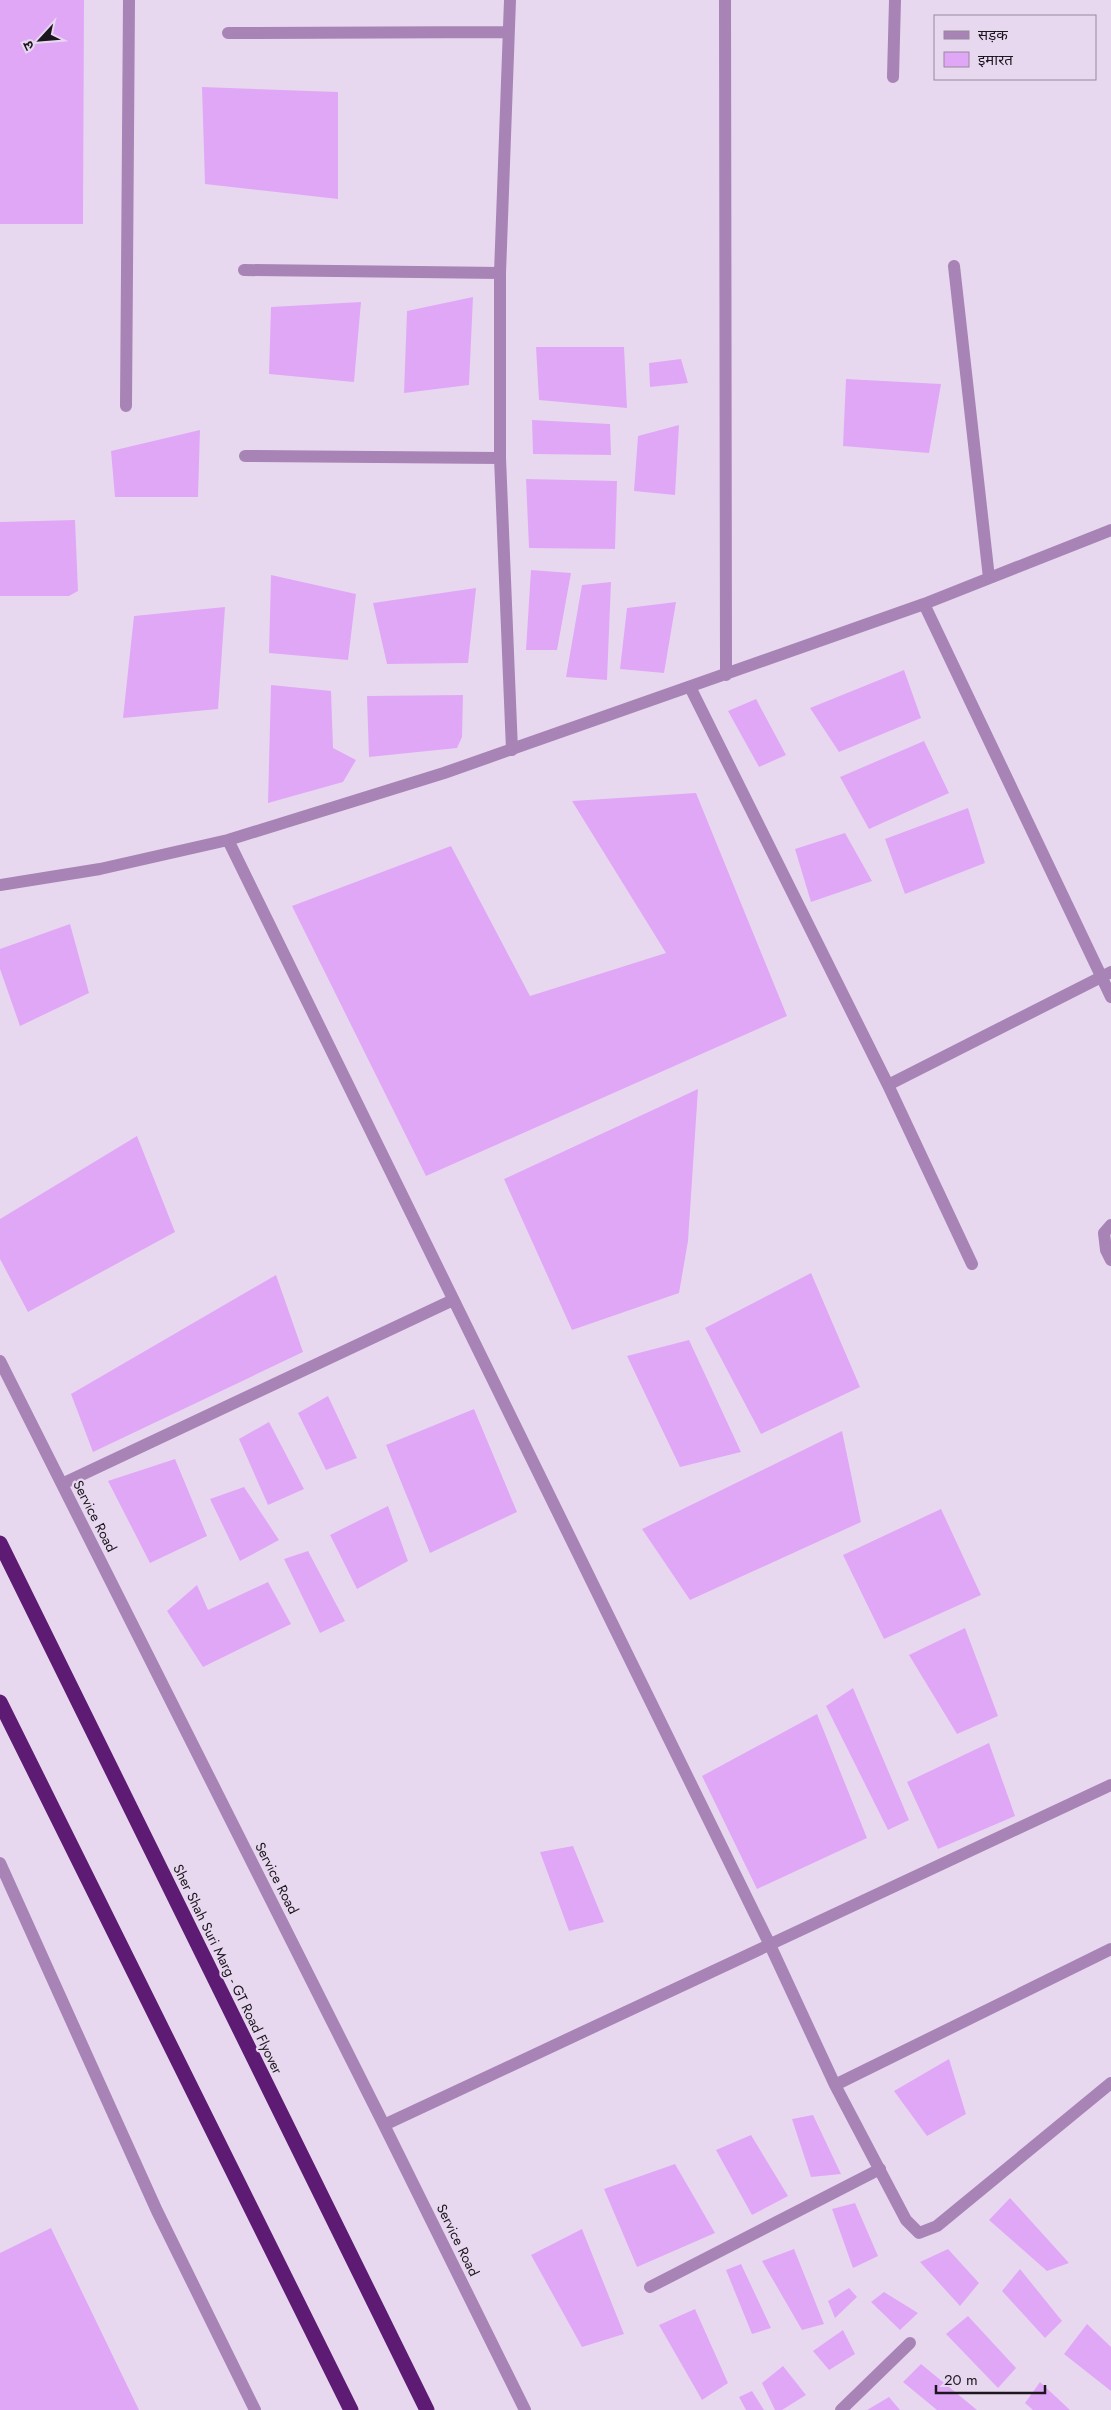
<svg xmlns="http://www.w3.org/2000/svg" width="1111" height="2410" font-family="Jost,'Noto Sans Devanagari',sans-serif">
<style>
.building{fill:#e1a7f7}
.lines{fill:none;stroke-linecap:round;stroke-linejoin:round}
.minor{stroke:#a883b6;stroke-width:12}
.highway{stroke:#5d1b73;stroke-width:15}
.labels{text-anchor:middle;dominant-baseline:central;stroke-width:4.5;stroke-linejoin:round;paint-order:stroke}
.street-label{font-size:14px;fill:#1c161e;stroke:#e8d8ef}
</style>
<rect width="100%" height="100%" fill="#e8d8ef"/>
<path class="building" d="M0,0h84l-1,224h-83z
M202,87l136,5v107l-133,-15z
M473,297l-4,88 -65,8 3,-82z
M361,302l-7,80 -85,-8 2,-67z
M536,347h88l3,61 -88,-8z
M681,359l7,24 -38,4 -1,-24z
M846,379l95,5 -12,69 -86,-7z
M532,420l78,4 1,31 -78,-1z
M679,425l-4,70 -41,-4 4,-55z
M200,430l-2,67h-83l-4,-46z
M526,479l91,2 -2,68 -86,-1z
M75,520l3,71 -9,5h-69v-74z
M531,570l40,3 -14,77h-31z
M271,575l85,19 -8,66 -79,-7z
M611,582l-4,98 -41,-3 16,-92z
M476,588l-8,75 -81,1 -14,-61z
M676,602l-12,71 -44,-4 7,-61z
M225,607l-7,102 -95,9 11,-102z
M904,670l17,48 -82,34 -29,-44z
M271,685l60,6 2,57 23,12 -13,22 -75,21z
M463,695l-1,42 -5,11 -88,9 -2,-61z
M756,699l30,56 -27,12 -31,-56z
M924,741l25,52 -80,36 -29,-52z
M696,793l91,223 -361,160 -134,-270 159,-60 79,150 136,-43 -94,-152z
M968,808l17,55 -80,31 -20,-55z
M845,833l27,48 -61,21 -16,-53z
M70,924l19,69 -69,33 -20,-57v-20z
M698,1089l-10,152 -9,52 -107,37 -68,-151z
M137,1136l38,96 -147,80 -28,-53v-40z
M811,1273l49,114 -99,47 -56,-106z
M276,1275l27,77 -210,100 -22,-58z
M689,1340l52,112 -61,15 -53,-111z
M328,1396l29,62 -31,12 -28,-57z
M474,1409l43,103 -87,41 -44,-108z
M269,1422l35,67 -36,16 -29,-66z
M842,1431l19,91 -171,78 -48,-71z
M175,1459l32,77 -57,27 -42,-82z
M244,1487l35,53 -39,21 -30,-62z
M388,1506l20,55 -51,28 -27,-54z
M941,1509l40,86 -97,44 -41,-84z
M308,1551l37,70 -25,12 -36,-74z
M268,1582l23,42 -88,43 -36,-56 30,-26 11,25z
M965,1628l33,88 -41,18 -48,-79z
M853,1688l56,132 -21,10 -62,-124z
M817,1714l50,124 -110,51 -55,-113z
M989,1743l26,73 -77,33 -31,-67z
M573,1846l31,76 -35,9 -29,-79z
M949,2059l17,55 -39,22 -33,-45z
M813,2115l28,59 -30,3 -19,-58z
M751,2135l37,61 -36,19 -36,-65z
M675,2164l40,69 -78,34 -33,-78z
M1010,2198l59,65 -22,8 -58,-51z
M855,2203l23,53 -25,12 -21,-59z
M51,2228l88,182h-139v-157z
M582,2229l42,105 -42,13 -51,-92z
M794,2249l30,75 -22,6 -40,-69z
M948,2249l31,34 -19,23 -40,-44z
M741,2264l30,64 -19,6 -26,-64z
M1020,2269l42,52 -17,17 -43,-47z
M849,2288l8,9 -22,21 -7,-17z
M884,2292l34,21 -18,17 -29,-28z
M695,2309l33,74 -26,17 -43,-75z
M968,2316l48,52 -18,20 -52,-54z
M1087,2324l24,23v44l-47,-37z
M843,2330l12,24 -26,16 -16,-19z
M921,2364l56,46h-40l-34,-28z
M783,2366l23,29 -24,15h-7l-13,-27z
M1040,2382l30,28h-37l-8,-7z
M752,2391l12,19h-18l-7,-13z
M889,2397l11,13h-33z"/>
<g class="lines">
<path class="minor" d="M510,0l-10,273v185l12,292
M725,0l1,675
M228,33l280,-1
M893,77l2,-77
M954,266l35,312
M244,270l256,3
M126,406l3,-406
M245,456l255,2
M924,604l187,393
M690,687l198,398 84,179
M228,840l542,1105 65,140
M0,885l100,-16 128,-29 216,-67 480,-169 187,-74
M888,1085l223,-113
M1111,1225l-7,8 2,17 5,10
M0,1361l384,764 141,285
M62,1484l391,-184
M0,1863l157,348 98,199
M1111,1949l-276,136 71,135 13,13 18,-7 174,-143
M384,2125l727,-340
M650,2287l230,-118
M841,2410l69,-67"/>
<path class="highway" d="M0,1543l427,867
M0,1702l351,708"/>
</g>
<g class="labels">
<g class="street-label">
<text transform="translate(95 1516) rotate(63)">Service Road</text>
<text transform="translate(277 1878) rotate(63)">Service Road</text>
<text transform="translate(228 1969) rotate(64)">Sher Shah Suri Marg - GT Road Flyover</text>
<text transform="translate(458 2240) rotate(64)">Service Road</text>
</g>
</g>
<rect x="934" y="15" width="162" height="65" fill="#e8d8ef" stroke="#968a9b"/>
<rect x="944" y="31" width="25" height="8" fill="#a883b6" stroke="#968a9b"/>
<text x="978" y="40" font-size="15" fill="#1c161e">सड़क</text>
<rect x="944" y="52" width="25" height="15" fill="#e1a7f7" stroke="#968a9b"/>
<text x="978" y="65" font-size="15" fill="#1c161e">इमारत</text>
<g transform="translate(40 40) rotate(244)" stroke="#e8d8ef" stroke-width="4" paint-order="stroke">
<path d="M0-4L9 19L0 12L-9 19Z" fill="#1c161e"/>
<text y="-8" font-size="14" font-weight="bold" text-anchor="middle" fill="#1c161e">उ</text>
</g>
<path d="M936 2385v8h109v-8" fill="none" stroke="#1c161e" stroke-width="2.5"/>
<text x="944" y="2385" font-size="15" fill="#1c161e" stroke="#e8d8ef" stroke-width="4" paint-order="stroke">20 m</text>
</svg>
